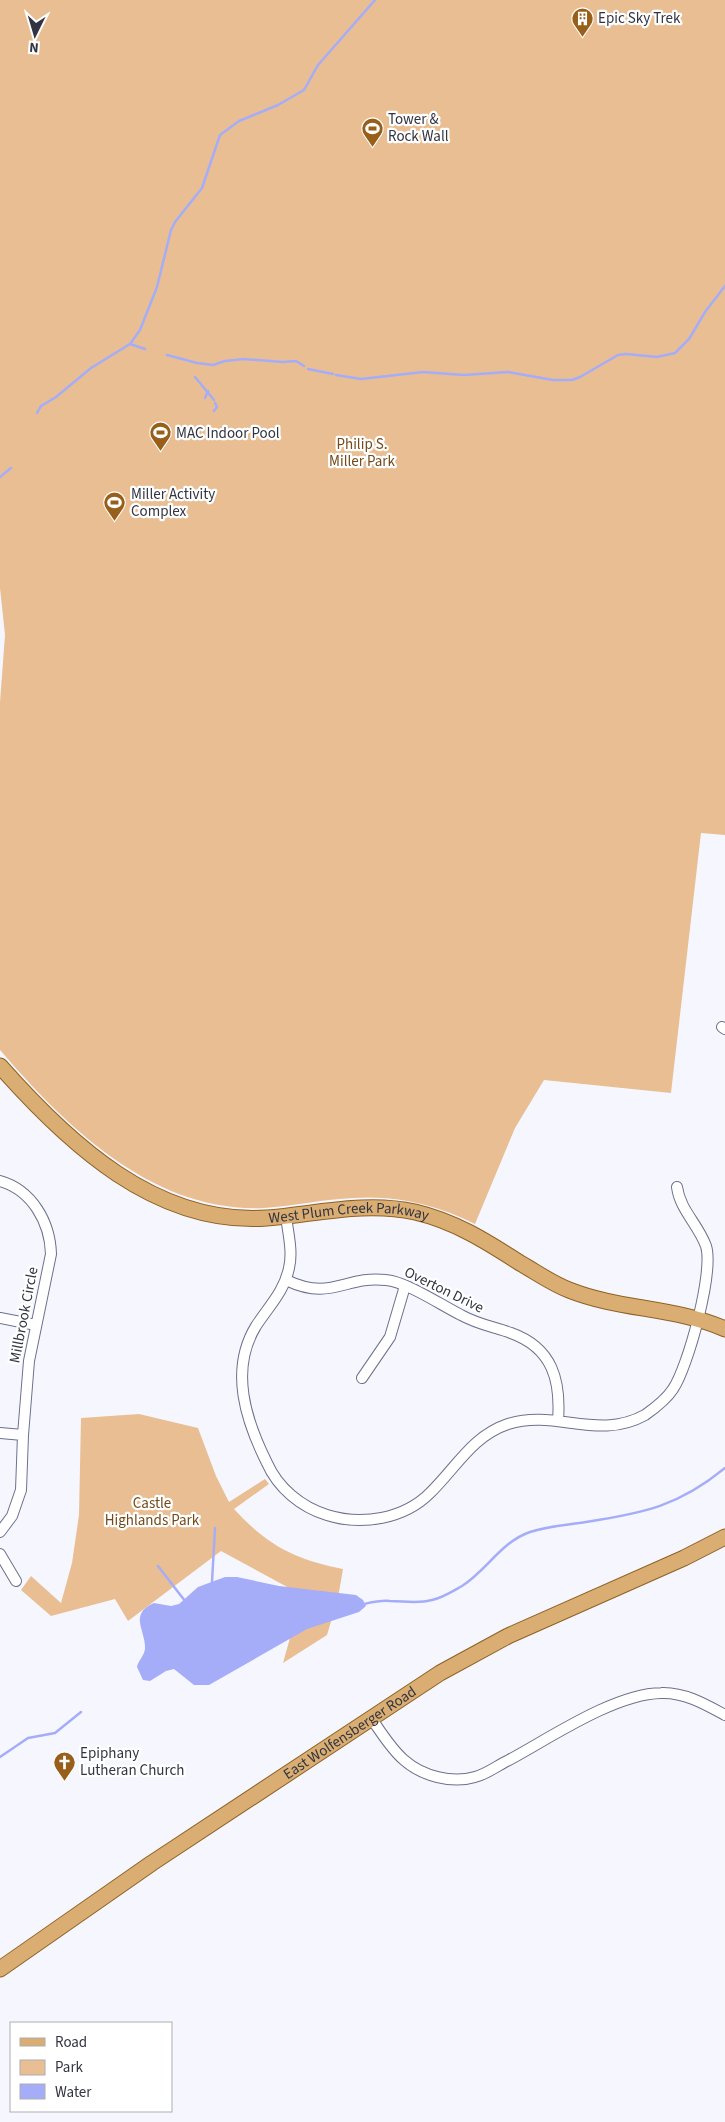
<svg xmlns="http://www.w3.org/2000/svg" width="725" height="2122" font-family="'Source Sans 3',sans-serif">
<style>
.green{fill:#e9be93}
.water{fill:#a5adf9}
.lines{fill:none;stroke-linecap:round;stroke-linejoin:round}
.stream{stroke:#a5adf9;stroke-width:2.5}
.street-casing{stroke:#6c708f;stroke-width:12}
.primary-casing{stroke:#8f6024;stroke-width:17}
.street{stroke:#fff;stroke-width:10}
.primary{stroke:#daae72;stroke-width:15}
.labels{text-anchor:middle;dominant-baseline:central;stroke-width:4.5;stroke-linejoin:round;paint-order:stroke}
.poi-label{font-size:15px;fill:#323442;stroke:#fff;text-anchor:start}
.park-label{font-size:15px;fill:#734a1a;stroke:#fff}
.street-label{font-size:15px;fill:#323442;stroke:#fff}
</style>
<rect width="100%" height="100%" fill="#f6f7fe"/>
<path class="green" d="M0,0h725v835l-24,-2 -30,260 -127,-13 -29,48 -40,96c-38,-19 -78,-29 -121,-26 -30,1 -60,8 -90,10 -110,5 -197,-80 -264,-158v-348l5,-67 -5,-47z
M139,1414l59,14 18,48 13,26 36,-23 4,5 -35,25c34,37 60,50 109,60l-5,29 -11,37 -44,28 19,-68 -81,-44 -93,70 -13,-22 -64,17 -30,-26 10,-14 30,27 11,-40 7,-48 2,-97z"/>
<path class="water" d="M225,1577h12l42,9 77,9 7,5 3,6 -7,6 -52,17 -98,56h-15l-20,-16 -8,2 -16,10 -7,-1 -6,-13c1,-6 7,-11 8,-18 1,-18 -17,-35 9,-46l17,3 8,-2 19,-17z"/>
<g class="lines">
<path class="stream" d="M130,344l15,5
M167,355l30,8 16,2 12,-4 19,-2 39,3 13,-1 8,5
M308,369l25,5
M336,375l25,4 62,-7 41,3 44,-3 45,8h19l8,-3 38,-22 8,-1 31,3 18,-4 14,-14 16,-27 20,-26
M195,377l19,23
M205,398l3,-7
M214,411l3,-4 -2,-4
M37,413l4,-7 15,-9 35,-29 39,-24 10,-14 17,-43 14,-57 4,-8 27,-34 18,-53 19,-14 39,-16 26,-15 14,-25 57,-65
M0,477l11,-9
M158,1566l27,35
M212,1582l3,-54
M364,1604c9,-2 17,-4 26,-3 14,0 28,3 42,-1 10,-2 21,-9 30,-14 25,-16 39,-44 68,-54 18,-6 37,-7 56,-10 58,-9 93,-16 139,-54
M0,1757l28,-19 27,-5 26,-21"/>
<defs>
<path id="street" d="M722,1027l3,2
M0,1181c32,9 50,41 51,73l-22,107 -6,74 -2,55 -9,26 -12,16
M286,1216c2,17 7,36 3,52 -5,24 -20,38 -33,58 -27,44 -10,95 11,137 11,25 34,44 60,52 35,11 77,4 103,-22 26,-25 42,-57 78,-69 48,-15 90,17 137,-9 10,-7 21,-15 28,-26 15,-22 41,-117 33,-143 -8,-22 -26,-36 -29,-59
M286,1280c46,22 59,-5 100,0 21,2 55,25 75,35 16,9 33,12 50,18 42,15 50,48 47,88
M0,1318l36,7
M362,1378l28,-41 15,-51
M0,1433l23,2
M0,1554l16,27
M371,1718c10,14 20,31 33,42 18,16 48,24 71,17 12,-3 23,-12 34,-17 41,-22 105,-66 152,-67 23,-1 44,11 64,22"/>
<g id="primary">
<path id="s1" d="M0,1066c68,77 156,160 267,152 50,-4 98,-17 148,-6 39,9 71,29 105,51 16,9 31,20 49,27 50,20 106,17 156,39"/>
<path id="s2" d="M0,1969l152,-106 288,-190 68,-37 176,-78 41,-21"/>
</g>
</defs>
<use href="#street" class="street-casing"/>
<use href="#primary" class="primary-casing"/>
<use href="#street" class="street"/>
<use href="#primary" class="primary"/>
</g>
<defs>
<symbol id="building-pin" viewBox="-11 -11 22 30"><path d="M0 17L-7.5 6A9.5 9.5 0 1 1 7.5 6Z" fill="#975f19" stroke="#fff"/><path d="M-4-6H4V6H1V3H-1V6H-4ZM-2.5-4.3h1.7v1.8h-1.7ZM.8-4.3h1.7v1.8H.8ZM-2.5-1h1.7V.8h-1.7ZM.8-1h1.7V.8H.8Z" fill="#fff"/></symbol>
<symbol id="stadium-pin" viewBox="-11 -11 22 30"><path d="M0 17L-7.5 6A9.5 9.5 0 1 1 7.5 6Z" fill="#975f19" stroke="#fff"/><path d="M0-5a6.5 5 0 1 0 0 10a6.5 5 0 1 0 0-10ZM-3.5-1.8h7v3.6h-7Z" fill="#fff"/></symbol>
<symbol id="church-pin" viewBox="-11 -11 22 30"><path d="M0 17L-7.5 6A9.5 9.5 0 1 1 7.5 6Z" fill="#975f19" stroke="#fff"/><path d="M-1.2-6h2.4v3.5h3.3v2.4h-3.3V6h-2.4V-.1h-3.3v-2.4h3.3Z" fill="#fff"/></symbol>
</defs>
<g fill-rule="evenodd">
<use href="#building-pin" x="570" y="6" width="25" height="34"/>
<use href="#stadium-pin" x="360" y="116" width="25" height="34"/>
<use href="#stadium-pin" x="148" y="420" width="25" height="34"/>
<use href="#stadium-pin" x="102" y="490" width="25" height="34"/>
<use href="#church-pin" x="52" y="1750" width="25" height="34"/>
</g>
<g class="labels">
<g class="poi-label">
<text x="598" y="18">Epic Sky Trek</text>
<text x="388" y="119">Tower &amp;<tspan x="388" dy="17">Rock Wall</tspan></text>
<text x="176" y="433">MAC Indoor Pool</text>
<text x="131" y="494">Miller Activity<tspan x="131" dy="17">Complex</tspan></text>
<text x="80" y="1753">Epiphany<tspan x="80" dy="17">Lutheran Church</tspan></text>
</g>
<g class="park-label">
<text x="362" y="444">Philip S.<tspan x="362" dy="17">Miller Park</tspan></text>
<text x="152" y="1503">Castle<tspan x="152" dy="17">Highlands Park</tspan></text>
</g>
<g class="street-label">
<text stroke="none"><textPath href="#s1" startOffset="401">West Plum Creek Parkway</textPath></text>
<text transform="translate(444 1290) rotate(26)">Overton Drive</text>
<text transform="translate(24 1315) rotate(-79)">Millbrook Circle</text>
<text stroke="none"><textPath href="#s2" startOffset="422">East Wolfensberger Road</textPath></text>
</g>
</g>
<rect x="10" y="2022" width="162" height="90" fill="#ffffff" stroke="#adaeb3"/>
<rect x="20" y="2038" width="25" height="8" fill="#daae72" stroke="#adaeb3"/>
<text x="55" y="2047" font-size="15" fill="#323442">Road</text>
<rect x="20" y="2060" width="25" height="15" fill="#e9be93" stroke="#adaeb3"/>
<text x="55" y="2072" font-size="15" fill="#323442">Park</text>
<rect x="20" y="2084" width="25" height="15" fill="#a5adf9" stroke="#adaeb3"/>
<text x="55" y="2097" font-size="15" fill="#323442">Water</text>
<g transform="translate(35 35) rotate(185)" stroke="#ffffff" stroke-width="4" paint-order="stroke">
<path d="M0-4L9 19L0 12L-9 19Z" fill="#323442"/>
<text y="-8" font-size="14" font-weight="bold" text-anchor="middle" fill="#323442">N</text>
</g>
</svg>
